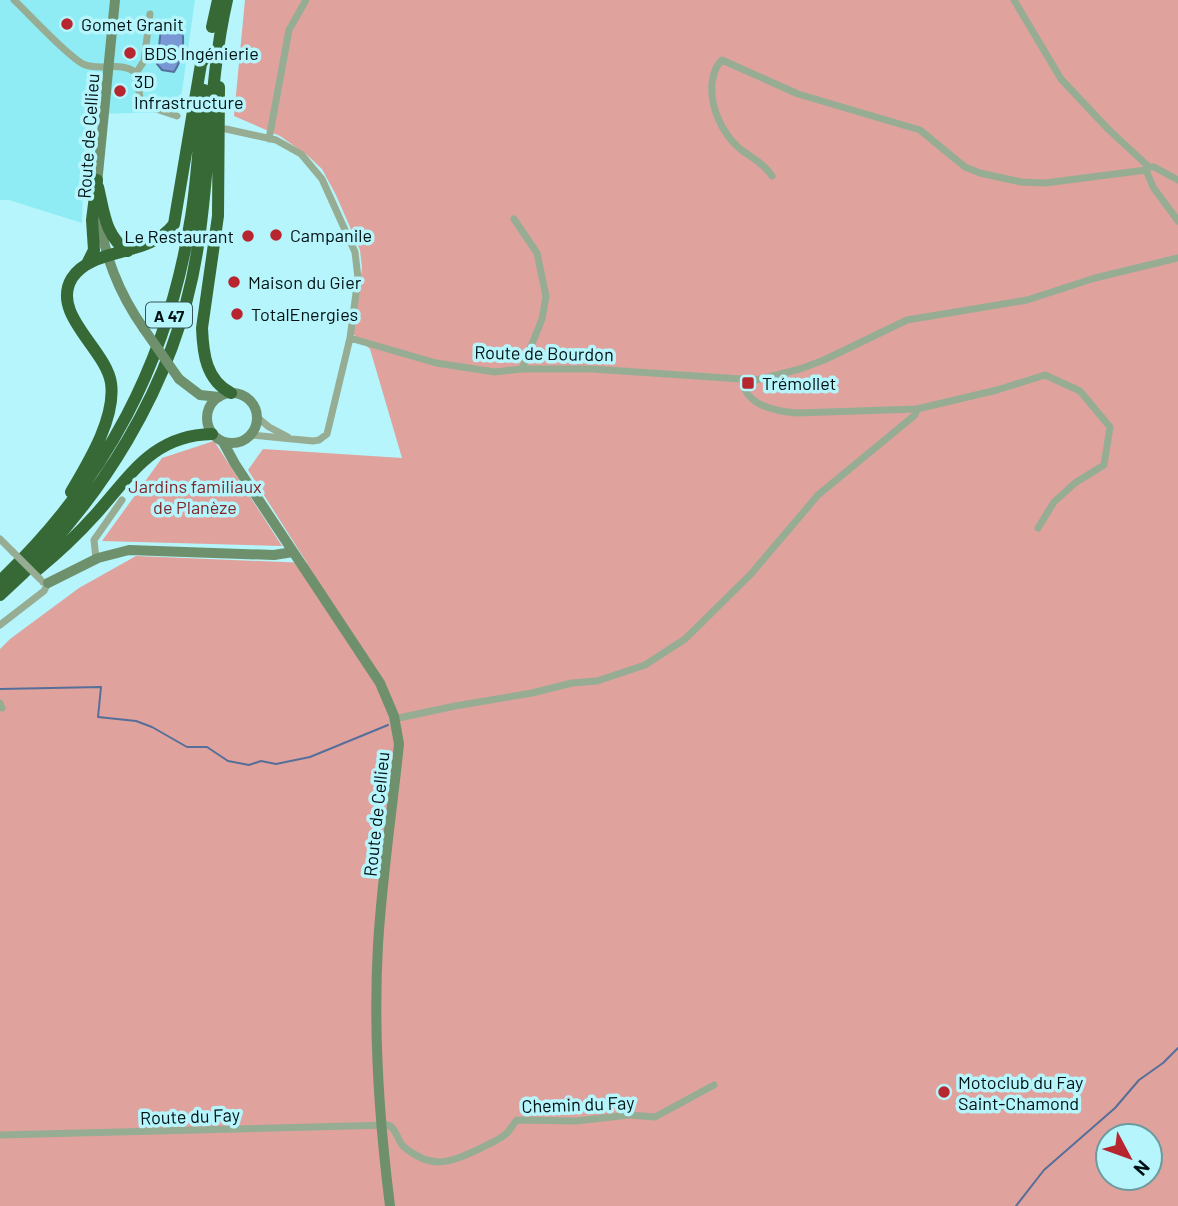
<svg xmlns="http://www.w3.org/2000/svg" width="1178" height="1206" font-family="Barlow,sans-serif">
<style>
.built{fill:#8fecf5}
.green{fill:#e0a29d;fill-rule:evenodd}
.water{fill:#7997d4;stroke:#556f9a;stroke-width:2}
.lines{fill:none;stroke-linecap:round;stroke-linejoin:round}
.stream{stroke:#556f9a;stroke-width:2}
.street{stroke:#96ad94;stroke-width:7}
.secondary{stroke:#6e906c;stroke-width:10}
.highway{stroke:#366936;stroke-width:12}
.street-bridge{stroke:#96ad94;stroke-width:7}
.secondary-bridge{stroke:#6e906c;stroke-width:10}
.poi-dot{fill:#b7262f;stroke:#b5f5fb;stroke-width:2.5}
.labels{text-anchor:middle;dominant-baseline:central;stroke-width:7;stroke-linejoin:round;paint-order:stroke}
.shield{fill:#b5f5fb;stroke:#365559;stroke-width:2}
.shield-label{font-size:16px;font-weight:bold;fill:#001113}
.poi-label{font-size:18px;fill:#001113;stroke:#b5f5fb;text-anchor:start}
.street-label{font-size:18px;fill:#001113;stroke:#b5f5fb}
.park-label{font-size:18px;fill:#832628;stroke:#b5f5fb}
</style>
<rect width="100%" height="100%" fill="#b5f5fb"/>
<path class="built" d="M0,0h195l-16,112 -88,2 -8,67 -1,42 -73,-23h-9z"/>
<path class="green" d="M245,0h933v1206h-1178v-557l10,-10 69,-51 57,-32 171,7 -59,-93 15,-21 139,9 -32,-109 -17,-15 9,-66 -2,-18 -24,-55 -14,-26 -15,-14 -27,-19 -46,-20zM1108,1136h42v42h-42z
M214,441l68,105 -180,-5 60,-83z"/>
<path class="water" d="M170,24l10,4c7,10 1,34 -6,44l-12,-2 -5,-6 4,-35 3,-3z"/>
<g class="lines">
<path class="stream" d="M0,689l101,-2 -3,30 38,4 16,6 35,20h20l21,14 21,4 12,-4 15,3 34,-7 78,-32
M1016,1206l28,-36 71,-62 24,-28 24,-17 15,-15"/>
<path class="street" d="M14,0c16,15 52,55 69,64 18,8 37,-4 53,9l5,31 36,12
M1014,0l47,79 47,50 41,38
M136,73l8,-12 6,-47
M226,129l50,11 25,14 21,25 33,73 3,26 -8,60 -23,96 -8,6 -6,1 -62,-6
M269,139l20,-109 17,-30
M1149,167h5l24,13
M1148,168l-2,2 7,17 25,34
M772,176c-8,-13 -22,-19 -33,-28 -17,-15 -29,-41 -27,-64 1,-9 3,-18 10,-24l76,34 122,36 45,37 15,6 41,9 24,1 101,-13
M514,219l23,34 9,43 -4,23 -20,50
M350,338l86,25 59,9 27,-3h70l164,11 44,-11 24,-9 83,-40 120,-20 68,-22 83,-20
M742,380c4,26 33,31 54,33l121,-4 80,-19 48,-15 35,16 30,36 -6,38 -29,18 -21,19 -16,26
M258,418l11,9 19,10
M0,539l13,13
M96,559l-2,-19 28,-40
M0,625l44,-34 4,-8 -5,-1
M0,703l2,5
M394,719l61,-13 77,-13 40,-10 25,-2 48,-16 40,-26 66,-65 67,-79 80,-66 17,-14 2,-6
M0,1135l389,-10c9,6 8,16 15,22 28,23 45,16 75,2 9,-5 21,-9 28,-16 4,-4 6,-9 10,-13l59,1 53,-6 26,2 59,-32"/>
<path class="secondary" d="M97,184l18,-184
M98,210c6,45 20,82 46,119
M179,379l21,16 19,2
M207 418a25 25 0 1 1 50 0a25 25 0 1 1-50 0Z
M223,442l12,22 145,219 14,33 5,28c-7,67 -17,134 -21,201 -5,88 1,174 12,261
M48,583l50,-25 31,-8 145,5 19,-3"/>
<path class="highway" d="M212,27l6,-27
M219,87l-1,129 -16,112c1,26 4,52 29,65
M98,187c6,24 7,50 30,64
M87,264l7,-14 -2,-30 5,-40
M71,492c17,-29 45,-74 40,-109 -5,-34 -61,-69 -39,-105 21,-32 77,-20 102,-54l27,-160 6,-10
M37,570c21,-17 41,-36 59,-56 35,-39 57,-79 116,-80
M0,581c106,-101 168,-219 191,-364 7,-42 8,-85 13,-127
M0,595c98,-87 176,-211 197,-343 14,-84 11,-169 30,-252"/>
<path class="street-bridge" d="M13,552l27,27"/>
<path class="secondary-bridge" d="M144,329l35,50"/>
</g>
<g class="poi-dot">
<circle cx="67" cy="24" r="7"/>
<circle cx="130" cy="53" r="7"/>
<circle cx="120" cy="91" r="7"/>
<circle cx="276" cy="235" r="7"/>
<circle cx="248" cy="236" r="7"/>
<circle cx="234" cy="282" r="7"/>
<circle cx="237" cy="314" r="7"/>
<rect x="741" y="376" width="14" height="14" rx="3.5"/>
<circle cx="944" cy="1092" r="7"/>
</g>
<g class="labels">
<rect class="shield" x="146" y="302.5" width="46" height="25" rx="5"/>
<g class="shield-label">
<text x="169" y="315">A 47</text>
</g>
<g class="poi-label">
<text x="81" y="24">Gomet Granit</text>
<text x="144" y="53">BDS Ingénierie</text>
<text x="134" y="81">3D<tspan x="134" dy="21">Infrastructure</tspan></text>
<text x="290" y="235">Campanile</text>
<text x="234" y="236" text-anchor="end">Le Restaurant</text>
<text x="248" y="282">Maison du Gier</text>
<text x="251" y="314">TotalEnergies</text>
<text x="762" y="383">Trémollet</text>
<text x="958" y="1082">Motoclub du Fay<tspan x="958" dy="21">Saint-Chamond</tspan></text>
</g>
<g class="street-label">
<text transform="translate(88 136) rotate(-86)">Route de Cellieu</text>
<text transform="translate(544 353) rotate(1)">Route de Bourdon</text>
<text transform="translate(376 814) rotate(-84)">Route de Cellieu</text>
<text transform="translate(578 1104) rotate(-2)">Chemin du Fay</text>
<text transform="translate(190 1116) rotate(-2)">Route du Fay</text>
</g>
<g class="park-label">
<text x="195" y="486">Jardins familiaux<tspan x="195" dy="21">de Planèze</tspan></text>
</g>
</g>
<g transform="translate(1129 1157) rotate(131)"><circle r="33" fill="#b5f5fb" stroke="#6d9a9e" stroke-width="2"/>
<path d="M0-5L12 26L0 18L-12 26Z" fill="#b7262f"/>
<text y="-10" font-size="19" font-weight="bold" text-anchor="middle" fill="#001113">N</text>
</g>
</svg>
